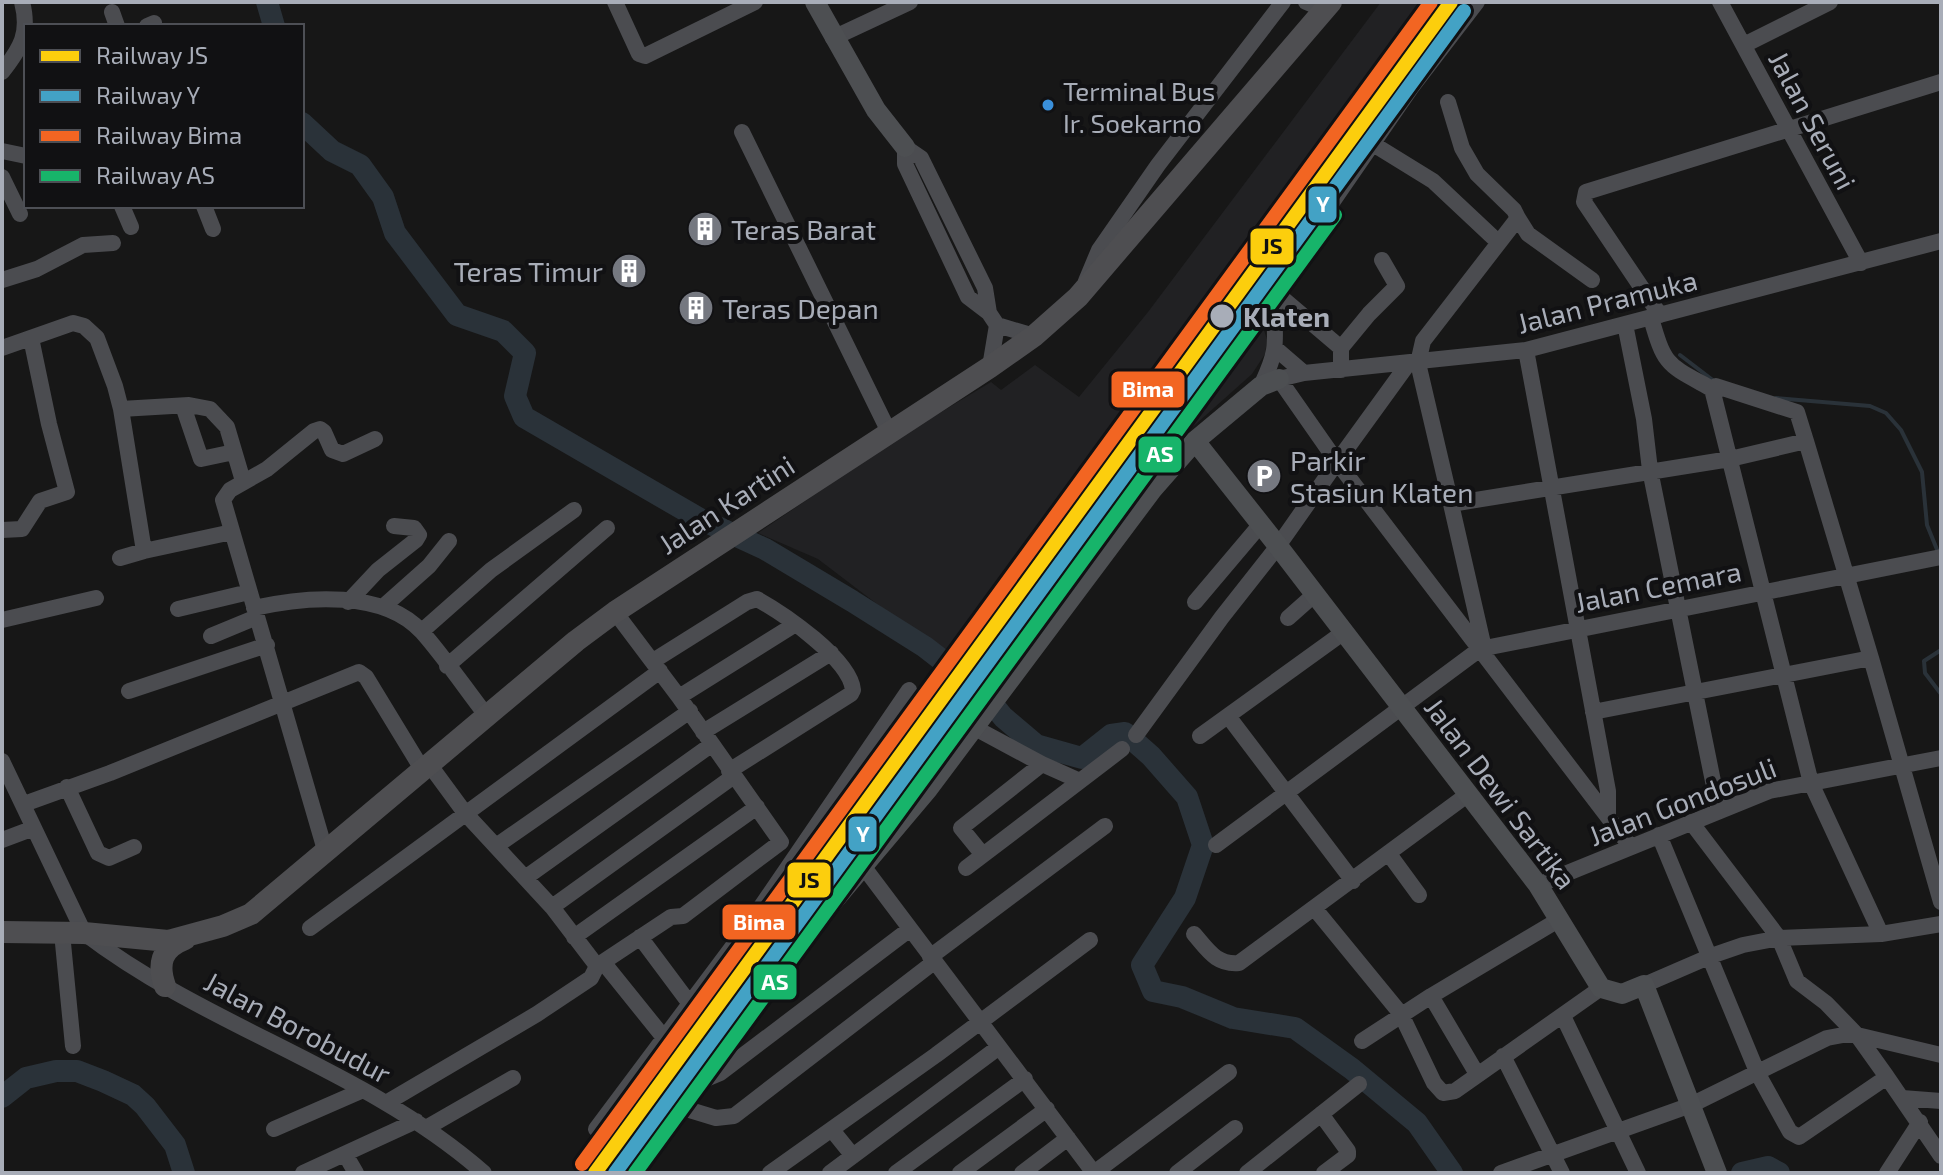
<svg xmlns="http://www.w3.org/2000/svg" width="1943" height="1175" font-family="'Exo 2',sans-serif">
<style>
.built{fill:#212123}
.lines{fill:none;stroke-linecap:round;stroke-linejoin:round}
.stream{stroke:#2a3239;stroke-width:4}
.river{stroke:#2a3239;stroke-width:22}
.minor{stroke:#4b4c50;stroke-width:16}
.major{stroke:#4d4f52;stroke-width:20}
.highway{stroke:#4e4e51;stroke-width:22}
.rail-1-casing{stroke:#111113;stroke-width:20}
.rail-2-casing{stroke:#111113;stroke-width:20}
.rail-3-casing{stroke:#111113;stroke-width:20}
.rail-4-casing{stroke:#111113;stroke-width:20}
.rail-1{stroke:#fcce0d;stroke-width:14}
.rail-2{stroke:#43a2c5;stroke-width:14}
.rail-3{stroke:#f26522;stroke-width:14}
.rail-4{stroke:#17b46a;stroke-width:14}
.bus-dot{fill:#3a90db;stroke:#111113;stroke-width:3}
.stop-dot{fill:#a8adb8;stroke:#111113;stroke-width:3}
.labels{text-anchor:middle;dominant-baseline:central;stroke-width:8;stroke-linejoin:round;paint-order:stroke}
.bus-label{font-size:26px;fill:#a8adb8;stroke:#111113;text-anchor:start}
.street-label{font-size:28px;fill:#a8adb8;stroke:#111113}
.poi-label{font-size:28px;fill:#a8adb8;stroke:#111113;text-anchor:start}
.stop-label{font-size:28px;font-weight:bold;fill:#a8adb8;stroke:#111113;text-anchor:start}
.line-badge{stroke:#111113;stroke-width:3}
.badge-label{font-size:22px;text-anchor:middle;font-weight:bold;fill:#fff}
.pale-badge-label{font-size:22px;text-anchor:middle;font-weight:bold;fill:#111}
</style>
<rect width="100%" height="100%" fill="#171717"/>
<path class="built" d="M1381,2h87l-129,173 -78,120 10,8 -10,17 6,20 -2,14 -13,20 -74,66 -79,109 -25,-16 -100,145 -156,-119 -60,-26 143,-97 90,-54 10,8 34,-25 44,32 69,-85z"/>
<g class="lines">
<path class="stream" d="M1680,355l34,26
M1776,398l94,8 16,7 15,17 21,42 5,53 11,27
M1941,650l-17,11 1,12 16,21"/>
<path class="river" d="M267,2l7,24
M302,123l30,28 28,14 23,32 12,36 62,82 46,16 22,22 -10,43 9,21 176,102 65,30 87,52 73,46 58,45 20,25 33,28 46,13 29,-23 14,-2 26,23 36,41 16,48 -18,53 -43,67 11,26 29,6 51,21 62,10 57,41 65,54 35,50
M2,1097l24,-19 30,-7h21l26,10 30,14 12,11 30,39 9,28
M1742,1173l26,-6 11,6"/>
<path class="minor" d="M615,2l24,52 6,2 110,-54
M1306,2l19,8
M1720,2l141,261
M112,12l5,14
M147,26l7,-3
M833,38l77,-36
M1744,45l86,-43
M2,72c19,-24 28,-39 20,-70
M1448,102l14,46 15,26 37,36 4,8
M742,132l148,302
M1373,144l60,37 65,61
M905,147v17l63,133 21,16 8,12 37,11
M905,147l16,11 64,130 4,25
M2,151l24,5
M2,177l18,37
M122,206l9,21
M204,206l9,23
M2,280l35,-11 46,-24 30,-2
M1592,280l-64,-46 -10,-16 -95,123 -5,22 33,141 279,-45 76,-18 65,217 -278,54
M1086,281l13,-31 59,-85 125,-163
M1276,285l5,12 60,51
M1660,315l-76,-113 2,-10 355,-110
M1651,318c14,49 16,46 61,71l4,-3 81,26 9,29
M1625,324l19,95 6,51 69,341
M2,348l71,-25 11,3 13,12 18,48 6,23 23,142 88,-19
M1275,348l29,25
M1526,350l82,441v26
M1408,364l-71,98 -58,-83 25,-6 222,-23 415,-109
M990,367l7,-42
M1341,370v-22l28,-34 28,-28 -15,-26
M1261,386c5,-11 11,-23 13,-36 4,-26 -6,-50 8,-75l129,-187 66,-86
M1712,389l99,394 70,151
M183,406l18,53 33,-7
M121,409l68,-4 21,4 17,18 16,54
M1451,504l33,144
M2,530l20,-1 18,-28 27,-9 -18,-68 -18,-86
M120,558l24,-7
M348,602l30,-32 38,-30 3,-5 -5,-7 -20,-2
M1195,602l66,-78
M384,606l45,-40 20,-25
M254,608c52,-12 130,-18 168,24 23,26 43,56 64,83
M178,609l71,-17
M1288,618l27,-24
M2,620l94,-22
M422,631l69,-61 83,-60
M211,636l46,-19
M1871,658l70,244
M653,661l94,-59 10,-3c27,15 93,60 96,91l-2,4 -122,77
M447,666l160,-138
M129,691l138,-46
M679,697l115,-72
M1228,716l125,165
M975,728l67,36 38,17
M703,732l128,-79
M1136,735l86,-118 56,-71 59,-84 293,384
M1200,736l144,-104
M2,761l82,172c124,95 282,136 400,240
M429,764l36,49 87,94 45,59 74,-49 12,-1 98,-74 -102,-145 -64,-85
M67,787l31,66 11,5 25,-11
M24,804l86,-31 249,-101 7,5 56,92
M1659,835l99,239 32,58 9,5 88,-60 -30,-42 -31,-32 -29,-22 -18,-43 -88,-116
M2,840l32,-12
M1216,845l264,-196 461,-92
M496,846l194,-135
M325,850l-102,-350 7,-10 37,-21 47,-38 6,-2 4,3 8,18 11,4 32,-15
M1389,854l30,41
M983,855l-22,-27 81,-64
M863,866l231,307
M966,868l156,-119
M525,878l186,-133
M1538,885l231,-94 172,-33
M552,907l182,-131
M1315,909l86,105 33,69 9,10 12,-2 146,-103
M310,928l350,-257
M62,933l11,113
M1194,934c14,16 22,31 45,29l228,-168
M574,937l183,-130
M640,937l50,67
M930,957l175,-131
M603,962l62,77
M1644,985l67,-29 32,-11 36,-7 102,-4 60,-10
M1431,996l129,-77
M1563,1016l75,157
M1362,1041l69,-45 46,78
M1503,1056l59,117
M695,1071l13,7 12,-5 190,-144
M1887,1077l54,79
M1902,1098l39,3
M386,1103l151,-89 54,-36 6,-12
M670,1104l46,14 18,-2 200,-154
M1321,1114l27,37v4l-24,18
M426,1128l87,-50
M274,1129l87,-38
M596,1129l149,-199 164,-240
M832,1130l21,26
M345,1154l11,19
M303,1173l113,-52
M770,1173l166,-118 154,-115
M830,1173l169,-126
M896,1173l129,-94
M960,1173l87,-64
M1022,1173l46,-35
M1094,1173l135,-101
M1177,1173l58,-45
M1247,1173l112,-89
M1501,1173l190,-68 136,-67 16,-3h14l84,20
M1887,1173l33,-51"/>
<path class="major" d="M815,2l61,108 29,37
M1195,441l83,105 260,339 63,103 21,6 22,-9 73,188
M621,1173l98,-136 209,-248 224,-299 43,-49 66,-55 18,-7"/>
<path class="highway" d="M2,932l82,1 84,8 55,-15 28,-12 325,-273 39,-29 375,-245 44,-31 44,-39 253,-295
M165,986c-8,-23 -3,-38 20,-47"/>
<defs>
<path id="rail-1" d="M595,1173l856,-1171"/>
<path id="rail-2" d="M615,1173l849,-1162"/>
<path id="rail-3" d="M582,1164l849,-1162"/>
<path id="rail-4" d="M635,1173l700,-958"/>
</defs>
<use href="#rail-1" class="rail-1-casing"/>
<use href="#rail-2" class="rail-2-casing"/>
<use href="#rail-3" class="rail-3-casing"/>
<use href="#rail-4" class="rail-4-casing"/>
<use href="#rail-1" class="rail-1"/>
<use href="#rail-2" class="rail-2"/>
<use href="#rail-3" class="rail-3"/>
<use href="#rail-4" class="rail-4"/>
</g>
<defs>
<symbol id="building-disc" viewBox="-11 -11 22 22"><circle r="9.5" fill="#757880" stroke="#111113"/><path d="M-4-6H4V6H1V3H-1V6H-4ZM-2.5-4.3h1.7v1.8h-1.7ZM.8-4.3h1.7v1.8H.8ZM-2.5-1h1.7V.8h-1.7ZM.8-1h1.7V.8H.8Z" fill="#fff"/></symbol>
<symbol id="parking-disc" viewBox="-11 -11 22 22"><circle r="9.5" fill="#757880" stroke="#111113"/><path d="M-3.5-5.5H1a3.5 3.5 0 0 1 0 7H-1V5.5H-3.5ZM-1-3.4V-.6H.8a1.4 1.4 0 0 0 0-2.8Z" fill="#fff"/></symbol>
</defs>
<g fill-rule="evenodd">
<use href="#building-disc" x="685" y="209" width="40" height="40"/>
<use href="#building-disc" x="609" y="251" width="40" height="40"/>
<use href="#building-disc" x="676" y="288" width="40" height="40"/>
<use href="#parking-disc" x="1244" y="456" width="40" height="40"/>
</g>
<circle class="bus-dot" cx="1048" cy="105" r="7"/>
<circle class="stop-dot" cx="1222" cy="316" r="13"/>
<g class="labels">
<g class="bus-label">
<text x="1063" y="90">Terminal Bus<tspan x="1063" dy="32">Ir. Soekarno</tspan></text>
</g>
<g class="street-label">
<text transform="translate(1813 120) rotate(62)">Jalan Seruni</text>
<text transform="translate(1607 301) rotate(-14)">Jalan Pramuka</text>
<text transform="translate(726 504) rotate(-33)">Jalan Kartini</text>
<text transform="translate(1658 586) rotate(-11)">Jalan Cemara</text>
<text transform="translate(1501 793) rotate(53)">Jalan Dewi Sartika</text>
<text transform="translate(1682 801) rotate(-21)">Jalan Gondosuli</text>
<text transform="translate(298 1027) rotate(28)">Jalan Borobudur</text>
</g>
<g class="poi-label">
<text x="731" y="229">Teras Barat</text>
<text x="603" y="271" text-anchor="end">Teras Timur</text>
<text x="722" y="308">Teras Depan</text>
<text x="1290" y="460">Parkir<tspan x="1290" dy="32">Stasiun Klaten</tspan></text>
</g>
<g class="stop-label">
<text x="1243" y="316">Klaten</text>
</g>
</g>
<g class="line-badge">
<rect x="1307" y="185" width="31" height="39" rx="8" fill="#43a2c5"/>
<rect x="1249" y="227" width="46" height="39" rx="8" fill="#fcce0d"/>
<rect x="1110" y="370" width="76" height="39" rx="8" fill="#f26522"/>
<rect x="1137" y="435" width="46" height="39" rx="8" fill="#17b46a"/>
<rect x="847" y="815" width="31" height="38" rx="8" fill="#43a2c5"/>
<rect x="786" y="861" width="46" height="38" rx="8" fill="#fcce0d"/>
<rect x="721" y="903" width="76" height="38" rx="8" fill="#f26522"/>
<rect x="752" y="963" width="46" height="38" rx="8" fill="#17b46a"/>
</g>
<g class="badge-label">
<text x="1323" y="212">Y</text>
<text x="1148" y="397">Bima</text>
<text x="1160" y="462">AS</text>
<text x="863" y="842">Y</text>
<text x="759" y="930">Bima</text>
<text x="775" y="990">AS</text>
</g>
<g class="pale-badge-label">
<text x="1272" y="254">JS</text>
<text x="809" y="888">JS</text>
</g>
<rect width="1943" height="1175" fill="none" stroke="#a8adb8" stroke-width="8"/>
<rect x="24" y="24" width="280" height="184" fill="#111113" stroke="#4d4f55" stroke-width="2"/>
<rect x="40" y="50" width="40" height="12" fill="#fcce0d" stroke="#4d4f55" stroke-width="2"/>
<text x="96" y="64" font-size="24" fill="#a8adb8">Railway JS</text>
<rect x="40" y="90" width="40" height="12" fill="#43a2c5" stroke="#4d4f55" stroke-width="2"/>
<text x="96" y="104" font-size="24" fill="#a8adb8">Railway Y</text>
<rect x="40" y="130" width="40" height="12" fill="#f26522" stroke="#4d4f55" stroke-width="2"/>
<text x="96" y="144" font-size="24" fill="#a8adb8">Railway Bima</text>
<rect x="40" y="170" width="40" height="12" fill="#17b46a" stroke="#4d4f55" stroke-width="2"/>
<text x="96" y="184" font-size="24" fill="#a8adb8">Railway AS</text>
</svg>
